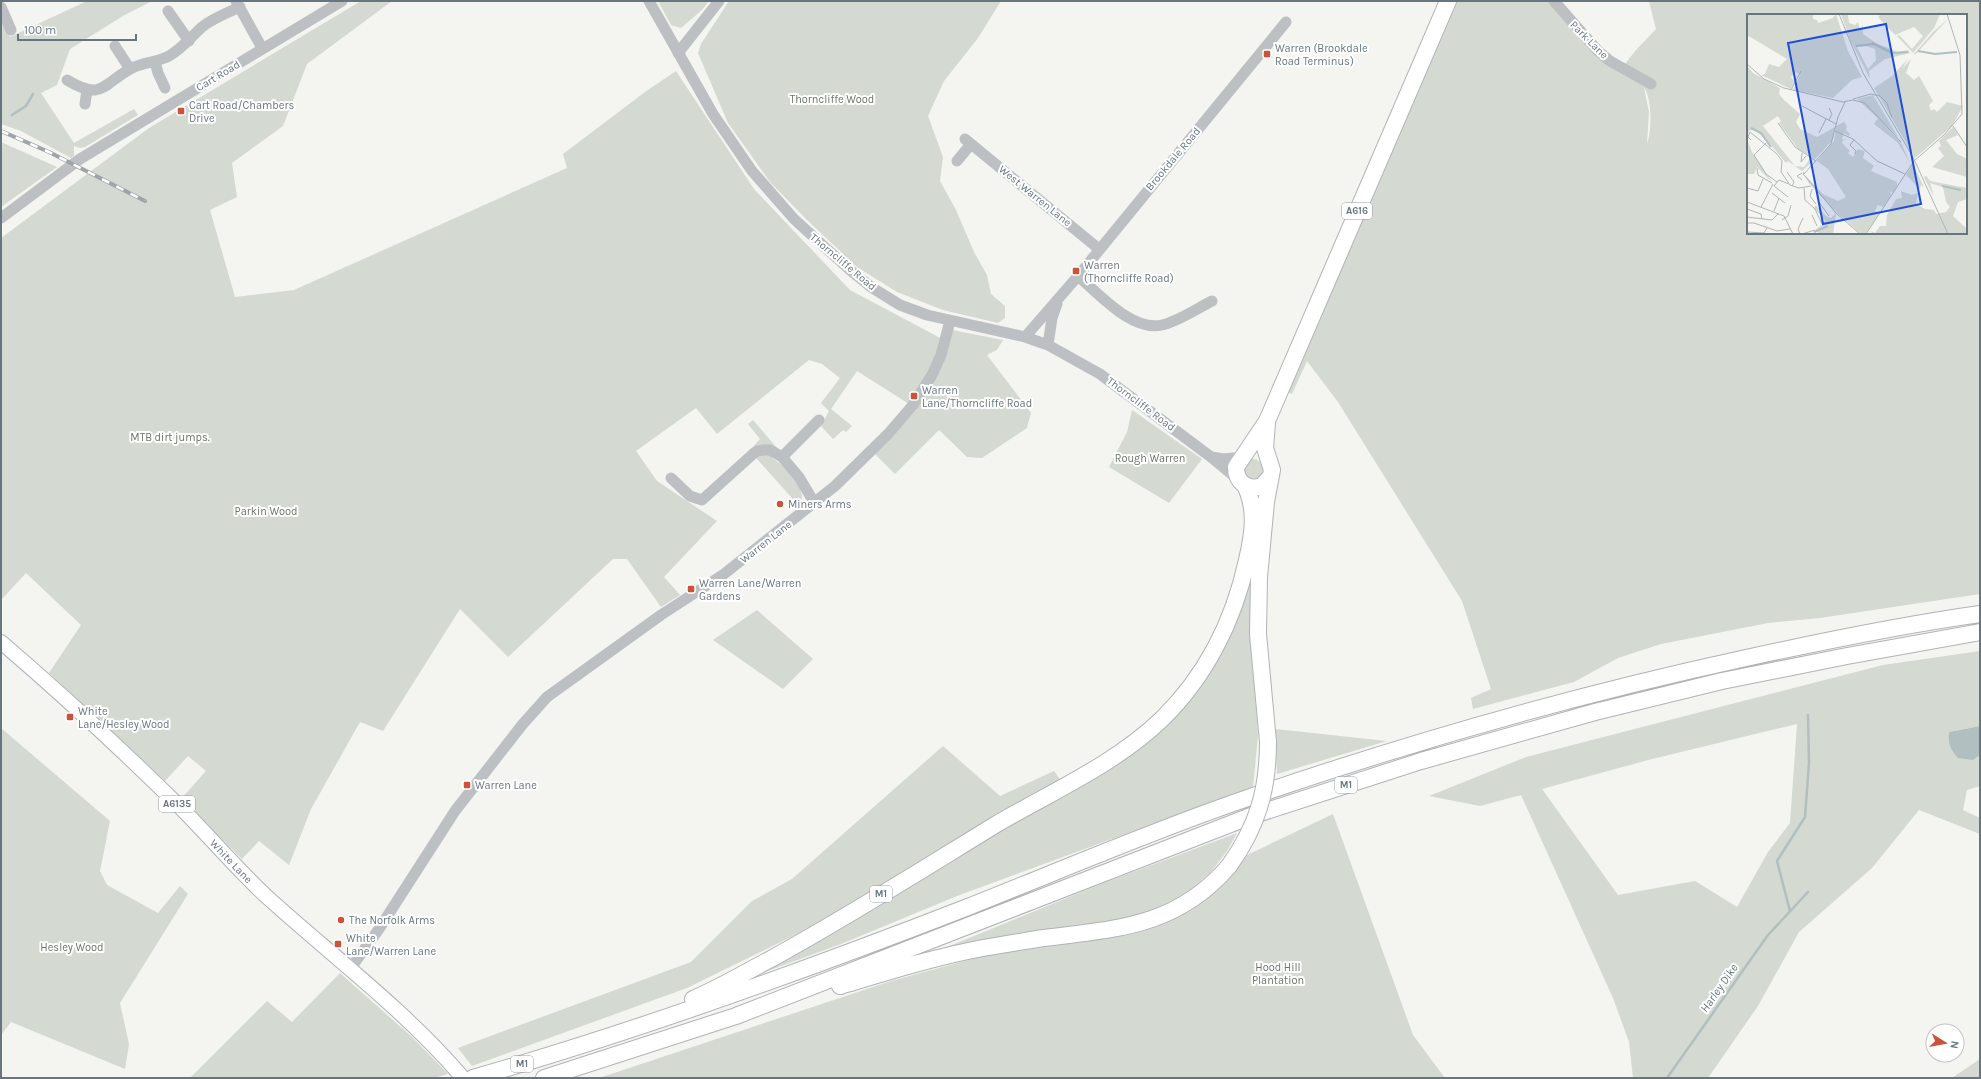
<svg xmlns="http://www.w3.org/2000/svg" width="1981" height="1079" font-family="Karla,sans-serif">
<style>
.green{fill:#d4d9d1;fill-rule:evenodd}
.water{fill:#b2bfc1}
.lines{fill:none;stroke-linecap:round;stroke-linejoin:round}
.stream{stroke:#b2bfc1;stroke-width:2.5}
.major-casing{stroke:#b0b4b7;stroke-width:16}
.highway-casing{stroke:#b0b3b6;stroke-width:18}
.minor{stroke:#bcc0c2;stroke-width:11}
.major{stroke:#fff;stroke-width:14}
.highway{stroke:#fff;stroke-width:16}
.rail-casing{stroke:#9ea4a8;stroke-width:4}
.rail{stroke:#fff;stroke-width:2.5;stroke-dasharray:8;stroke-linecap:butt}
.highway-bridge-casing{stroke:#b0b3b6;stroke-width:18;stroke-linecap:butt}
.highway-bridge{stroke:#fff;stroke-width:16}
.poi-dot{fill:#cb523b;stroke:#fff;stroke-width:1.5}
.labels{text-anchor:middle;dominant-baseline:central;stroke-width:4;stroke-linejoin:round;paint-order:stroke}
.shield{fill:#fff;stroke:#959fa5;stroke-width:1}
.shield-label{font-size:10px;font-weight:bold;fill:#67767e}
.street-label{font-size:11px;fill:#67767e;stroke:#fff}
.poi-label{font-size:11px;fill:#67767e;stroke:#fff;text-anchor:start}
.park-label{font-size:11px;fill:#6a7665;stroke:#fff}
.water-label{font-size:12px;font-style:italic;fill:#63777b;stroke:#fff}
.inset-river{fill:none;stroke:#b2bfc1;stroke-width:2}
.inset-road{fill:none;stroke:#afb7b9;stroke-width:1}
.view{fill:#1d4ed8;fill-opacity:0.15;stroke:#1d4ed8;stroke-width:2}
.inset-edge{fill:none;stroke:#67767e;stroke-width:2}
</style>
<rect width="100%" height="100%" fill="#f4f4f1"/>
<path class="green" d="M87,1h65l-29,15 -53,33 -13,36 -16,8 33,50 60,-34 4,6 -53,32 -5,1 -6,-2v10l-3,2 -50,-27 -20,-7v-108l9,21z
M361,1h31l-85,63 -24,62 -51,37 5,34 -27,13 25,87 59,-7 273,-122 -4,-14 82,-62 31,-21 78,118 96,101 94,50 3,-11 56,11 -6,10 -10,5 44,58 -4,15 -45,30 -15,-1 -28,-27 -44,44 -20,-20 42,-45 -60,-38 -26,38 21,17 -6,6 -3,-2 -10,9 -12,-13 8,-15 -8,-8 19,-25 -18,-14 -13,-4 -92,74 -21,-26 -60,43 21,30 60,40 -53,56 16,18 -19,12 -34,-48h-14l-105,98 -48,-48 -77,122 -23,-9 -49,87 -22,56 -30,-24 -17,18 -61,-60 25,-28 -18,-15 -23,25 -116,-108 32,-48 -55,-52 -25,27v-362l148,-110z
M658,1h51l-7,9 -21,18 -10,-3z
M729,1h272l-23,37 -34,43 -16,35 15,41 -3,24 16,29 18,42 13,23 4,19 14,12v12l-7,5 -55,-13 -46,-18 -40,-25 -51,-48 -36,-37 -42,-59 -30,-70 3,-9z
M1457,1h92l72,68 15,-19 20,-21 -7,-28h331v593l-160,24 -52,5 -107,21 -43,14 -44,24 -101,27 -2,-11 20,-9 -29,-88 -124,-199 -31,-41 -15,33 -5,-2zM1748,15h218v218h-218zM1644,88c8,9 8,44 3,56l2,-32z
M1,142l56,25 -56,40z
M1132,410l70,49 -33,44 -60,-36 18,-35z
M753,420l24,28 -5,10c14,9 37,30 28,49l-43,-48 -3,-13 6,-7 -12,-15z
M1243 469a10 10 0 1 1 20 0a10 10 0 1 1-20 0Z
M1264,492l-14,126 8,118 -5,51 -296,109 -116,48 -79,29 356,-213 102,-111 34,-155z
M757,610l56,49 -30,30 -70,-49z
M1980,651v75l-31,6 24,28 7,-5v31l-13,4 -4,20 17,8v16l-61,-24 -47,58 -73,64 -41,74 -50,72h-75l-4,-36 -16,-44 -92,-203 -41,11 -51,-10 97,-39 357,-92zM1797,724l-7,99 -22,29 -31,55 -42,-26 -77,14 -76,-106 110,-30z
M1,728l109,93 -10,50 7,14 51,28 22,-27 8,8 -68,109 9,41 -4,25 -114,-47 -10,13z
M1275,729l112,12 -110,33z
M943,746l57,50 54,-25 8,11 -257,148 -118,58 -215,78 -14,-18 233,-86 61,-61 40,-22z
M1333,814l80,221 32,43h-846l292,-97 92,-25 142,-24 118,-75z
M1237,833l-10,18 -16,21 -19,17 -40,25 -212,38 2,-3 159,-65z
M340,973l72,64 36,37 -14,4h-244l77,-77 25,21z
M1980,1059v19h-28z"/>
<path class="water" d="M1980,726v29l-7,5 -15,-2c-8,-9 -10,-14 -9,-26z"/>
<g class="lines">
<path class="stream" d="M12,115l14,-9 7,-12
M1790,911l-13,-50 28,-44 4,-54 -1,-48
M1667,1078l101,-143 40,-43"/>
<defs>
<g id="major">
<path id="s1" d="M1,642c62,53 121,108 179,165 29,29 56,61 86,89 66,60 139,114 197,182"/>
</g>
<path id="highway" d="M1267,423l-2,25 7,22 -6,32 -7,75 -1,57 10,108
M1271,476l-9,10c-14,5 -26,-3 -26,-19l31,-46 181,-420
M840,986c47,-14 95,-29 143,-38 18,-3 36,-6 54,-9 75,-10 138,-10 192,-73
M693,999c26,-11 51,-26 76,-39 77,-42 151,-89 226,-135 56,-33 119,-60 167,-106 44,-43 72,-99 85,-159 6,-26 10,-50 -2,-75
M473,1078c168,-48 333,-108 495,-171 91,-36 181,-75 274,-107 165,-57 333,-105 504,-142 78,-17 155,-33 234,-44
M544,1078l192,-62 515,-200 170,-55 174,-49 127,-31 125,-25 133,-24"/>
</defs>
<use href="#major" class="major-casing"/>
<use href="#highway" class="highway-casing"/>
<path class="minor" d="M236,1l26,47
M649,1l64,113 39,57 42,48 56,51 21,17 29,18 27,10 98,22 23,8 52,29 111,83 29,24
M1554,1l44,50 12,10 41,23
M1,7l10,23
M168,11l21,30
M115,46l15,23
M678,53l41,-52
M155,62l3,11 7,15
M67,80c36,22 36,3 65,-12 12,-6 26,-6 37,-12 14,-8 22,-19 33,-29 11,-9 25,-14 38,-20
M85,104l2,-14
M965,139l134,110
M957,161l14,-17
M1,218l79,-59 262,-158
M1078,276c21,18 54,56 84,49 17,-4 34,-16 50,-24
M1025,337l53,-61 208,-254
M1048,345l4,-27 5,-14
M782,457l37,-37
M1211,457l13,2 18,-2
M671,478l19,18 12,4 51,-46 4,-3 7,-1h6l12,7 17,20 16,27
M350,969l29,-40 76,-118 67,-86 25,-28 114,-82 63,-41 111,-88 53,-52 25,-29 19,-30 9,-20 9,-34"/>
<use href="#major" class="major"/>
<use href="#highway" class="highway"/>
<defs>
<path id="rail" d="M1,131l48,21 96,49"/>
</defs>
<use href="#rail" class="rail-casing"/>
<use href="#rail" class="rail"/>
<defs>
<path id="highway-bridge" d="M1229,866c28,-39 39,-75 39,-124"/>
</defs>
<use href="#highway-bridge" class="highway-bridge-casing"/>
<use href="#highway-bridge" class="highway-bridge"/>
</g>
<g class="poi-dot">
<rect x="1263" y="50" width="8" height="8" rx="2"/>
<rect x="177" y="107" width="8" height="8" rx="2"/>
<rect x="1072" y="267" width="8" height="8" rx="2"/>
<rect x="910" y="392" width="8" height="8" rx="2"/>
<circle cx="780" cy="504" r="4"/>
<rect x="687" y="585" width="8" height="8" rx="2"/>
<rect x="66" y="713" width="8" height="8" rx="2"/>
<rect x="463" y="781" width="8" height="8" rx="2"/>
<circle cx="341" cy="920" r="4"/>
<rect x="334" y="940" width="8" height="8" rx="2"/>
</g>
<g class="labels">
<g class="shield">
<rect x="1342" y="203" width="30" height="16" rx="3"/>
<rect x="1335" y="777" width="22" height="16" rx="3"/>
<rect x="159" y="796" width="36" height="16" rx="3"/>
<rect x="870" y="886" width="22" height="16" rx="3"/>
<rect x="511" y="1056" width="22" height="16" rx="3"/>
</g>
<g class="shield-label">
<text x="1357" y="211">A616</text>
<text x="1346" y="785">M1</text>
<text x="177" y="804">A6135</text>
<text x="881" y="894">M1</text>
<text x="522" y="1064">M1</text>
</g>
<g class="street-label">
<text transform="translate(1589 40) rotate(45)">Park Lane</text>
<text transform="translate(218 76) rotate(-31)">Cart Road</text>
<text transform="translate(1173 159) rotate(-50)">Brookdale Road</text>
<text transform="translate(1035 196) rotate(39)">West Warren Lane</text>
<text transform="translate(843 262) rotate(40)">Thorncliffe Road</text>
<text transform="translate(1141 404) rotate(37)">Thorncliffe Road</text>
<text transform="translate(766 542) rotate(-38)">Warren Lane</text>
<text stroke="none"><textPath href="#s1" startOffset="318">White Lane</textPath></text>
</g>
<g class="poi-label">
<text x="1275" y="48">Warren (Brookdale<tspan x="1275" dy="13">Road Terminus)</tspan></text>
<text x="189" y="105">Cart Road/Chambers<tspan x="189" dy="13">Drive</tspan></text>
<text x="1084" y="265">Warren<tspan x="1084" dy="13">(Thorncliffe Road)</tspan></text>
<text x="922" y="390">Warren<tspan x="922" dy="13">Lane/Thorncliffe Road</tspan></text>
<text x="788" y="504">Miners Arms</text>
<text x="699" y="583">Warren Lane/Warren<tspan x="699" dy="13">Gardens</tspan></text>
<text x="78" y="711">White<tspan x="78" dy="13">Lane/Hesley Wood</tspan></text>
<text x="475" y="785">Warren Lane</text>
<text x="349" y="920">The Norfolk Arms</text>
<text x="346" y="938">White<tspan x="346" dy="13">Lane/Warren Lane</tspan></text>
</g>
<g class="park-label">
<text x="832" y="99">Thorncliffe Wood</text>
<text x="170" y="437">MTB dirt jumps.</text>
<text x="1150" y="458">Rough Warren</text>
<text x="266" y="511">Parkin Wood</text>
<text x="72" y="947">Hesley Wood</text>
<text x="1278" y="967">Hood Hill<tspan x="1278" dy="13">Plantation</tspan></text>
</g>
<g class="water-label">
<text transform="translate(1719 988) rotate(-55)">Harley Dike</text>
</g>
</g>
<g transform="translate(1747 14)">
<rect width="220" height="220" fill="#f4f4f1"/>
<path d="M0,0h66v5l4,1 1,3 15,-5 3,-4 12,37 14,26 -10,3 -19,18 -40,-8 7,-15 -4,-3 -5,5 4,5 -4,7 -30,-14 4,-1 4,-10 10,3 8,-8 -40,-24zM94,0h9l-2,1 1,8 6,2 3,-3 2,8 3,-5v9l13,9 22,9 10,-2 2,3 -25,6 -16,12 1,8 -20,-39zM119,32l9,3 1,11 -8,9 -11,-22zM134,0l53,1 6,-1 -6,14 -21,25 -16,-17 2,-1 13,14 11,-13 -9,-9 -19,8 -17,-18zM201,5l-33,36 -1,-1 19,-22zM161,45l-6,10 9,-10 -5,14 8,7 5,-4 14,25 -4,4 2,6 3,-2 3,3 10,-10 16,4 -11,20 -37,32 -41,-70 18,-12zM0,52l6,7 27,15 -1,6 5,6 16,14 -4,8 4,7 17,8 18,-10 -3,14 -17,18 -17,-10 -19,-26 2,-2 -3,-5 -15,10 32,40 9,1 6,-8 3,2 -11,10 -14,-10 -2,2 -20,-24 -13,-10 -4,2 -2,8 5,13 20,30 -15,-15 -3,7h-7zM126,81l15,25 10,17 -41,-38zM131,104l23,25 9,20 -12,-20 -24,-19zM97,108l3,4 -1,4 4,4 -1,2 -5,-3 -2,6 6,1h-5l-1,3 8,8 -2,2 5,4 5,-8 7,2 -2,7 11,8 -3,5 26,11v4l-4,7 -3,-2 1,4 -8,12 -5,-2 -3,6 5,3 -15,20h-4l-29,-26 -24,-26 -3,-7 18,19 15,7 8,-4 -18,-28 -11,-8 17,-20 2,-15zM206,113l5,8 -12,5 11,14 10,5v18l-35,-10 12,-11 -6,-8 3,-2 -2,-5zM166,150l11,23 -3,-2 -1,4 -14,-14zM179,162l4,5 37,7v11l-9,3 -5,14 14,13v5h-95l-1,-3 4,2 5,-7h6l1,-11 9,-16 6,-1 -1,-7 11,4 6,-2 -2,11 9,5 9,1 2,4 10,-2 4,-5 -4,-5 -3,-15 -13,-4 4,14 -10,-20zM69,191l10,11 5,2 4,-4 -4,-5 5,5 -3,20h-14l-3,-5 10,-7 -12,-14z" fill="#d4d9d1" fill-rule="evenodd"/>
<path class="inset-river" d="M125,29l20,10 16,-1M109,32l18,-2M171,37l17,3 22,-2M4,114l10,5 10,14M195,172l19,4M67,218l14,-6"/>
<path class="inset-road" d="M92,0l24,59 50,84 35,77M0,50l17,15 20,9 59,14 10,-2 12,3 36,39M44,76l10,-19M106,85l18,-5 9,2 7,7 5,15M55,92l34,18M82,94l3,6 -3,6M31,109l17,24 21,14M206,112l14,21M88,117l18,8 24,22 28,13M72,119l7,-14M4,126l-3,-3 2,-5 27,22 5,7 -1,11 9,13 9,3 12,-2M107,126l-4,5 6,6 -1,3M19,129l-12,12 12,19 11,8M55,139l-1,9 5,-6M10,154l1,7 14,8M40,158l7,10 -2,4M57,158l-1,3 28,-31 7,-27 7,-15M55,159l-5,3 5,4M57,161l32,38 24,21M0,174l11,3 5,-12M57,174l1,12 10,9 7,15 4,-2M65,175l-2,7 6,8M25,179l13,10M41,183l-14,-11 5,-6 10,4M0,188l37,14 9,18M72,188l10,14M14,193l12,-23M0,195l14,5 1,5M27,197l5,-13M65,201l5,11M0,203l25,3 7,-7M35,206l6,-4 3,-11M0,209h7l23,8 13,-2M0,218l17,1 3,-5M53,220l-2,-5 5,-11M55,220l13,-4M119,220l48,-73 30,-26 18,-21 -2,-59 -13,-41"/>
<path class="view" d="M139,10l35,180 -98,20 -35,-181z"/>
<rect width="220" height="220" class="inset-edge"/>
</g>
<rect width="1981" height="1079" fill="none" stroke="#67767e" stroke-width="4"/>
<g transform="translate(1945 1043) rotate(101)"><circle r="19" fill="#ffffff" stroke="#c2c8cb"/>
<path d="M0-3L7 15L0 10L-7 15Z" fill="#cb523b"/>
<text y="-6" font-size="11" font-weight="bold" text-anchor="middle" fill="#67767e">N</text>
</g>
<path d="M18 34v6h118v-6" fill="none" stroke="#67767e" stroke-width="2"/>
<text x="24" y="34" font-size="12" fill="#67767e" stroke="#ffffff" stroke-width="3" paint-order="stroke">100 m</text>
</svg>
